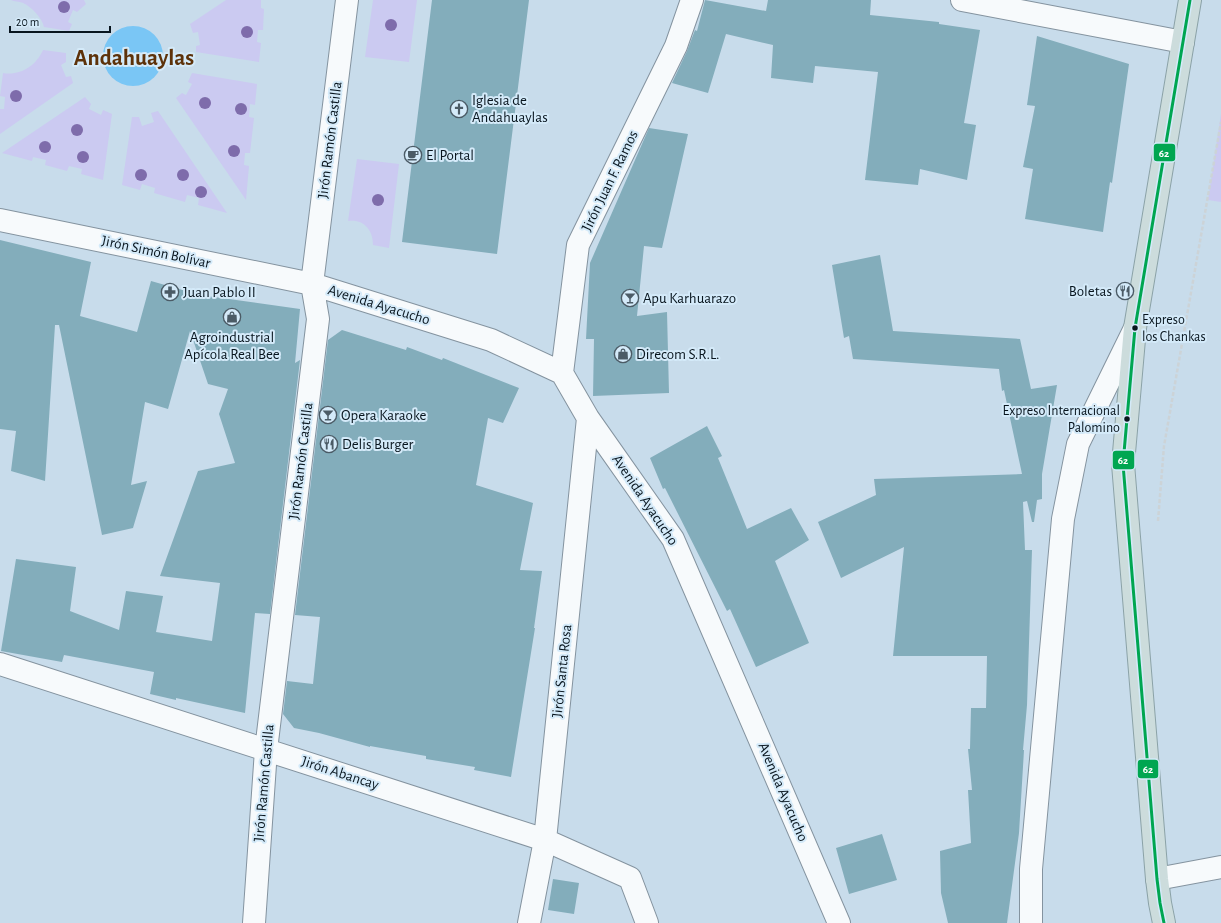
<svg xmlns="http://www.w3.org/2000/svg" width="1221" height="923" font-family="'Alegreya Sans',sans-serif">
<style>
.green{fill:#cbcaf1}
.water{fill:#7ac6f5}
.building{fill:#83adbb}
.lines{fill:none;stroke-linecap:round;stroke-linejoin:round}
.minor-casing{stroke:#84939f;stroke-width:24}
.highway-casing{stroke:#8ba2a7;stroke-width:24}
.path{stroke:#ccd3d7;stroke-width:2.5;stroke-dasharray:4 2;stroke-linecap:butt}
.minor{stroke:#f7fafc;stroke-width:22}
.highway{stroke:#ccdcdc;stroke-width:22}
.bus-1-casing{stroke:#d4eaf9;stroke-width:6}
.bus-1{stroke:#00a651;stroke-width:3}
.tree{fill:#7e6cab}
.bus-dot{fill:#08151e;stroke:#d4eaf9;stroke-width:1.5}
.labels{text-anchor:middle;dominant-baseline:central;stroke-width:4;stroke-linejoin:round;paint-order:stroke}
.bus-label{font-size:14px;fill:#08151e;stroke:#d4eaf9;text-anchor:start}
.poi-label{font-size:15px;fill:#08151e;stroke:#d4eaf9;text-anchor:start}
.street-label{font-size:15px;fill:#08151e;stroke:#d4eaf9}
.town-label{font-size:23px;font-weight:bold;fill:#5d320a;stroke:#d4eaf9}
.line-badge{stroke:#d4eaf9;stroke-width:1.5}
.badge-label{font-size:11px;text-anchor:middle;font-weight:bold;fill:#fff}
</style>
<rect width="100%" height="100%" fill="#c8dceb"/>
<path class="green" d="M11,0h73l2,4 -9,8 -4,-2 -5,12 4,2 -3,7 -25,-4c-2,-9 -12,-20 -21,-24 -4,-2 -9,-1 -12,-3z
M226,0h35v8l3,1 -1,21h-5l-1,12 4,1 -2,19 -63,-10v-6l4,-1 -2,-13 -5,1 -3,-9z
M373,0h44l-8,62 -44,-5z
M43,50l23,3v9l-5,3 5,12 5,-1 2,7 -73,51v-25h4l1,-12 -5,-1 3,-23c17,3 33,-7 40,-23z
M192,73l65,11 -2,21 -5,-1 -1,13 5,1 -4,35h-5l-1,12 5,1 -3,34 -70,-102 6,-5 4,2 6,-11 -4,-2z
M85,97l6,7 -2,5 12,6 2,-5 9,4 -9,66 -22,-6 1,-5 -13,-3 -2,5 -22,-6 1,-5 -13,-3 -1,4 -30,-8z
M158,111l69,102 -29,-8 1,-7 -12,-3 -2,7 -31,-9 1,-5 -13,-4 -2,6 -18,-5 10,-68h7l3,9 12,-4 -3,-9z
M1221,114v88l-13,-2z
M357,159l42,5 -10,84 -16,-3c0,-15 -9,-26 -25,-24z"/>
<path class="water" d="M103 56a30 30 0 1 1 60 0a30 30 0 1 1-60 0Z"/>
<path class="building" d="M432,0h97l-32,254 -95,-12z
M705,0l61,11 2,-11h103l-1,15 69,7v2l41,6 -16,93 12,2 -9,55 -47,-11 -2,16 -53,-5 13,-108 -63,-6 -2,17 -42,-5 2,-33 -47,-11 -18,59 -36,-10 15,-32 8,-21 2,1z
M1037,36l92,28 -17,119 -2,-1 -7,50 -78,-13 8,-50 -10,-2 12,-61 -8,-1z
M649,128l39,6 -26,114 -18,-2 -7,70 30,-4 2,81 -76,3 1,-57h-8l4,-76z
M0,240l91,22 -11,54 57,16 14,-51 49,14 100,14 -5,54 5,-3 -30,254 -15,-1 -10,100 -69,-15v2l-26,-6 4,-22 -90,-17 -2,7 -61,-11 15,-92 60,8 -6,44 49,19 7,-39 37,5 -7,36 56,9 8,-58 -60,-7 38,-105 37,-8 -16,-49 9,-25 -20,-5 -18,-53 -22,78 -23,-7 -14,83 16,-4 -14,47 -31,7 -43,-210h-4l-10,156 -34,-10 5,-40 -16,-2z
M880,255l13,76 127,8 11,50 26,-4 -15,89v25l-5,1 -3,22h-2l-5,-21 -4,1 2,48h7l-5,155 -4,45h1l-5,83 -12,90h-59l-7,-30 -1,-42 31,-8 -3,-53h4l-4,-41h2l1,-41h15l1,-52h-94l11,-109 -63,31 -23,-56 58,-27 -2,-16 148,-5 -18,-84 -2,1 -3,-22 -146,-10 -4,-23 -5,2 -12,-73z
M342,330l64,20 1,-3 35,13 1,-2 76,30 -16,35 -15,-5 -12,67 57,18 -13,67 22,1 -8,57h1l-24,149 -37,-7 1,-3 -49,-8v-3l-56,-10v1l-51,-14 -25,-5 -11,-14 4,-33 26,3 7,-67 -25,-2 33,-275z
M707,426l15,30 -4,2 29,71 44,-21 18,32 -34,21 34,82 -53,24 -26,-58 -3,2 -62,-123 -2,1 -13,-31z
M882,834l15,46 -48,14 -13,-46z
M553,879l26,4 -5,31 -26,-4z"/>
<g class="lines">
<defs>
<path id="minor" d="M962,0l221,42
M0,220l312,64 179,56 71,33 26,45 85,121 166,384
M562,373l16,-128 98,-199 16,-46
M0,664l545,176 85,38 17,45
M1157,879l64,-12
M254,923l12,-173 52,-431 -6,-35 35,-284
M529,923l16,-83 43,-422
M1031,923v-54l32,-350 15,-75 57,-116"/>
<path id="highway" d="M1164,923l-4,-20 -3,-24 -34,-415 12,-136 55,-328"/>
</defs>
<use href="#minor" class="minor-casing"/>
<use href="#highway" class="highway-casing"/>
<path class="path" d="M1158,521l6,-75 57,-324"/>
<use href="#minor" class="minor"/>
<use href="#highway" class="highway"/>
<defs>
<path id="bus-1" d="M1164,923l-4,-20 -3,-24 -34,-415 12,-136 55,-328"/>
</defs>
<use href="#bus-1" class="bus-1-casing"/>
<use href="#bus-1" class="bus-1"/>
</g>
<g class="tree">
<circle cx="64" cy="7" r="6"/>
<circle cx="391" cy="25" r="6"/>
<circle cx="247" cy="32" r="6"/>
<circle cx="16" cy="96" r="6"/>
<circle cx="205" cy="103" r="6"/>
<circle cx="241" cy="109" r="6"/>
<circle cx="77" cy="130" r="6"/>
<circle cx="45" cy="147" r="6"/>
<circle cx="234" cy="151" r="6"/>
<circle cx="83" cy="157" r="6"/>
<circle cx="141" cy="175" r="6"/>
<circle cx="183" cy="175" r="6"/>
<circle cx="201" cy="192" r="6"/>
<circle cx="378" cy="200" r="6"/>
</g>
<defs>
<symbol id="church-ring" viewBox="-11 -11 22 22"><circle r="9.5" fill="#d4eaf9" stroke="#4b5b66" stroke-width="1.5"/><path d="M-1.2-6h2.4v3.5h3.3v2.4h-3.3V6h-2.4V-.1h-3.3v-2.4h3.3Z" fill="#4b5b66"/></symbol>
<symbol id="cafe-ring" viewBox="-11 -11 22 22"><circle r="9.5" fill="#d4eaf9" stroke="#4b5b66" stroke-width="1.5"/><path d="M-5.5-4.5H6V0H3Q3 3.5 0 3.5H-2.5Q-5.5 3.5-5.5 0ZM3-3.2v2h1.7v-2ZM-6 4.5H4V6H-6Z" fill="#4b5b66"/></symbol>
<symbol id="restaurant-ring" viewBox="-11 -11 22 22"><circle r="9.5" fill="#d4eaf9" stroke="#4b5b66" stroke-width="1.5"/><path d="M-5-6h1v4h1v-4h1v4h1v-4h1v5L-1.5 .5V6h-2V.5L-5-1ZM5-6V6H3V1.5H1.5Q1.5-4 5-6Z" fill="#4b5b66"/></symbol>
<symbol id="pharmacy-ring" viewBox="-11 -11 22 22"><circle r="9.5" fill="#d4eaf9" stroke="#4b5b66" stroke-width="1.5"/><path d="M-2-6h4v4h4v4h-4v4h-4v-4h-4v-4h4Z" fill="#4b5b66"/></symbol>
<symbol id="bar-ring" viewBox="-11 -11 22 22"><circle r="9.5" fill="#d4eaf9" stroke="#4b5b66" stroke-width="1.5"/><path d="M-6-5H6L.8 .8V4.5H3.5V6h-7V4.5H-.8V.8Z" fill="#4b5b66"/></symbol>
<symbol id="shop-ring" viewBox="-11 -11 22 22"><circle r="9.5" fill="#d4eaf9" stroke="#4b5b66" stroke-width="1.5"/><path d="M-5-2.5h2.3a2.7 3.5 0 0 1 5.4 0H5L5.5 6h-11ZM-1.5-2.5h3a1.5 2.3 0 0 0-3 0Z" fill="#4b5b66"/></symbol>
</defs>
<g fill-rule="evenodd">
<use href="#church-ring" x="449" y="99" width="20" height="20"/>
<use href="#cafe-ring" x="403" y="145" width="20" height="20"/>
<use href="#restaurant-ring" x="1115" y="281" width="20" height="20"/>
<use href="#pharmacy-ring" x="160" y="282" width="20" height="20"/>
<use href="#bar-ring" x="620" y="288" width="20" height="20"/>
<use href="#shop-ring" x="222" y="307" width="20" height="20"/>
<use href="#shop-ring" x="613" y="344" width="20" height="20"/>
<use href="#bar-ring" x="318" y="405" width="20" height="20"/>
<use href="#restaurant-ring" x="319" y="434" width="20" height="20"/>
</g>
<g class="bus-dot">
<circle cx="1135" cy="328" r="3.5"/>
<circle cx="1127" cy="419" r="3.5"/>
</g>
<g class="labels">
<g class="bus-label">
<text x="1142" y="320">Expreso<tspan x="1142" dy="17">los Chankas</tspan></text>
<text x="1120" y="411" text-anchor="end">Expreso Internacional<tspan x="1120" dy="17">Palomino</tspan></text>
</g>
<g class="poi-label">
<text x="472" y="100">Iglesia de<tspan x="472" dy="17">Andahuaylas</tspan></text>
<text x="426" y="155">El Portal</text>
<text x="1112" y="291" text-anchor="end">Boletas</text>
<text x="183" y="292">Juan Pablo II</text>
<text x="643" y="298">Apu Karhuarazo</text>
<text x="232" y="337" text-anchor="middle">Agroindustrial<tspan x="232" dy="17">Apícola Real Bee</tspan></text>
<text x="636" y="354">Direcom S.R.L.</text>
<text x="341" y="415">Opera Karaoke</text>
<text x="342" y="444">Delis Burger</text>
</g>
<g class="street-label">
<text transform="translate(330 140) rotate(-83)">Jirón Ramón Castilla</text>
<text transform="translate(610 181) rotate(-64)">Jirón Juan F. Ramos</text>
<text transform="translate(156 252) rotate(12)">Jirón Simón Bolívar</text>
<text transform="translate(379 305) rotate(17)">Avenida Ayacucho</text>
<text transform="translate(301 461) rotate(-83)">Jirón Ramón Castilla</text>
<text transform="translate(645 500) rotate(56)">Avenida Ayacucho</text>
<text transform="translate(562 671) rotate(-84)">Jirón Santa Rosa</text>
<text transform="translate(340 773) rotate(18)">Jirón Abancay</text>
<text transform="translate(264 783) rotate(-85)">Jirón Ramón Castilla</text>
<text transform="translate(783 792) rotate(67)">Avenida Ayacucho</text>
</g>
<g class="town-label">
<text x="134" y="58">Andahuaylas</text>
</g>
</g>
<g class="line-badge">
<rect x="1153" y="143" width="23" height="19" rx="4" fill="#00a651"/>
<rect x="1112" y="450" width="23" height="20" rx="4" fill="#00a651"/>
<rect x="1137" y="759" width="22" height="20" rx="4" fill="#00a651"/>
</g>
<g class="badge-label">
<text x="1164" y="157">62</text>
<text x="1123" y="464">62</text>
<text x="1148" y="773">62</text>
</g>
<path d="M10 26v6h100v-6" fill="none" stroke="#08151e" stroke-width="2"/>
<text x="16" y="26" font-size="12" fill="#08151e" stroke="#d4eaf9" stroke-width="3" paint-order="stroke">20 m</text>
</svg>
